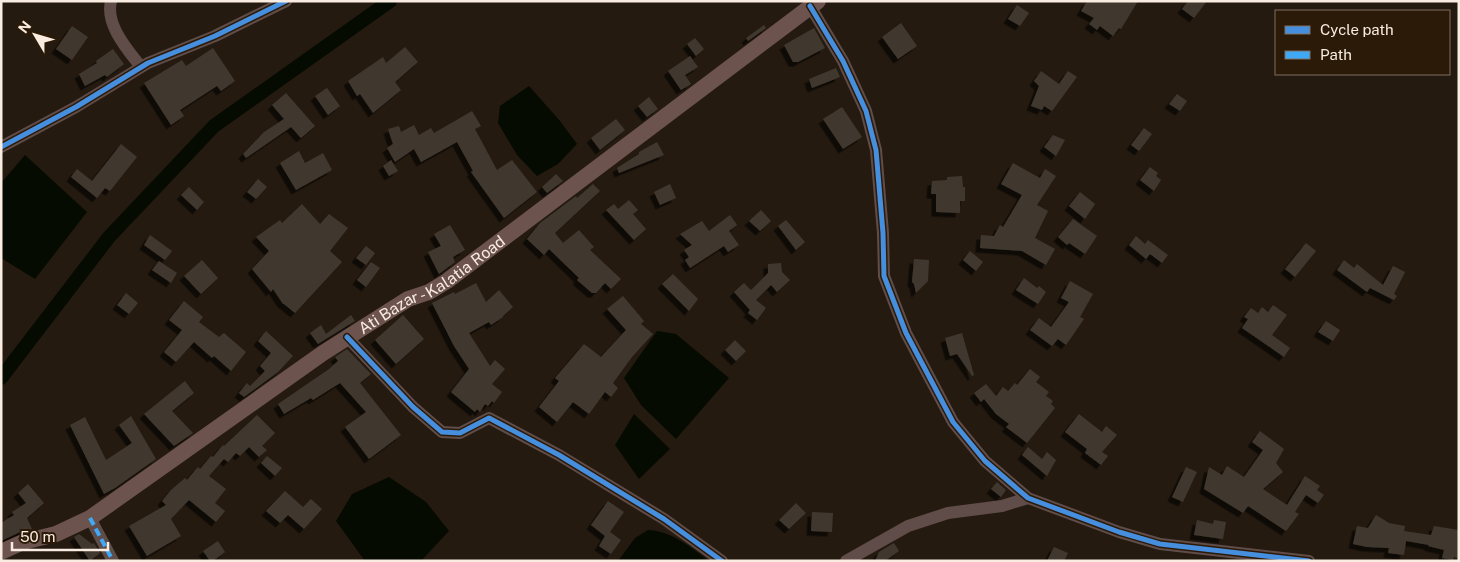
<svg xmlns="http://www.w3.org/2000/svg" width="1460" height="562" font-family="'Public Sans',sans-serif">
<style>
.water{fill:#060b01}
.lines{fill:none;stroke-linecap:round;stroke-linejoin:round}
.canal{stroke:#060b01;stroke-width:14}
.building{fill:#40382f;filter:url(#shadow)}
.minor{stroke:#604c48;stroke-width:12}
.major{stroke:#6c534d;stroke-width:16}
.quiet{stroke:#3fa9f5;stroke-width:4;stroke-dasharray:8 4;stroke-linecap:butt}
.cycleway-casing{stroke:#2c1a08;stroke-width:8}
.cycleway{stroke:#468fdf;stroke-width:5}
.labels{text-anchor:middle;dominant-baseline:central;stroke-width:4;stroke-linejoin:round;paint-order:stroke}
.street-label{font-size:16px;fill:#f9ece1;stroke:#2c1a08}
</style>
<defs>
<filter id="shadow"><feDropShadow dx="-4.5" dy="4.5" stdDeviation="0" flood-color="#0009"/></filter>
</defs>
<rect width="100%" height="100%" fill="#241a10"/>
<path class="water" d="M529,86l31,35 17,23 -19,20 -21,12 -20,-21 -19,-32 2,-17z
M25,155l62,57 -52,67 -34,-21v-75z
M657,331l19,3 53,44 -53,61 -35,-34 -17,-27z
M634,414l36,35 -31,30 -24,-34z
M389,477l37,25 23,29 -28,30h-56l-29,-40 16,-27z
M648,530c23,1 43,17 61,31h-91l17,-23z"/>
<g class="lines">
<path class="canal" d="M1,378l108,-141 105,-111 176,-125"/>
</g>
<path class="building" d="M1087,1h51l-17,28 -2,-1 -6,8 -13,-10 -3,4 -8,-6 5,-6 -13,-7z
M1188,1h19l-13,17 -12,-9z
M1017,5l12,8 -9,13 -12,-7z
M901,23l16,23 -19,13 -16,-22z
M764,25l2,3 -18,13 -2,-3z
M72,26l16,11 -16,23 -16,-11z
M814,28l11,20 -27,14h-5l-9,-17z
M695,38l9,11 -8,7 -9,-12z
M405,47l13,15 -23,20 6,8 -28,23 -13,-19 -3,2 -9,-15 35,-24 3,6z
M213,48l22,33 -14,10 -4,-5 -37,24 4,6 -13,9 -27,-42 38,-23 4,6z
M113,49l11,15 -17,13 -2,-2 -20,11 -6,-12 18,-11 -1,-2z
M690,56l8,11 -13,8 6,9 -10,6 -13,-19z
M836,68l4,9 -28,11 -3,-9z
M1041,71l18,13 9,-13 9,6 -25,34 -8,-5 -2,4 -11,-4 8,-20 -5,-5z
M327,88l13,18 -12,9 -13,-19z
M286,93l29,33 -14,12 -10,-11 -45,31 -3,-4 21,-22 20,-13 -12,-14z
M1177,94l10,7 -7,10 -11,-7z
M649,97l9,12 -11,8 -9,-11z
M842,107l20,30 -19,12 -20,-30z
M472,111l9,15 -6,3 22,41 15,-10 25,32 -33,26 -33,-46 2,-1 -16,-29 -36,20 -7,-13 -19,13 -8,-14 6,-4 -5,-15 11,-3 2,6 13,-7 5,10 12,-7 3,5z
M616,119l9,11 -25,20 -9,-12z
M1144,128l8,6 -13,17 -8,-6z
M1053,135l12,5 -9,16 -12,-9z
M657,142l7,13 -45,18 -2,-5 22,-14v-2z
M121,144l16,13 -27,34 -5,-3 -8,10 -26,-21 6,-8 15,12z
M299,151l6,12 18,-10 9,17 -36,20 -16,-27z
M391,160l7,11 -9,5 -6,-10z
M1013,163l27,15 5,-9 11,7 -19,29 11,6 -13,27 20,11 -9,16 -24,-14 -42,-3 1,-13 13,1 6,-11 3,2 19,-32 -21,-11z
M1150,167l8,6 -2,3 5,4 -7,11 -14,-11z
M556,174l7,7 -16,12 -5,-6z
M962,176l1,11h2v14h-5v12l-24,-1v-18h-5l1,-13 15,-1v-3z
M258,179l9,8 -11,12 -9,-7z
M593,184l7,7 -45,42 8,10 16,-13 15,17 -4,3 31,29 -10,10 -6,-6 -9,10h-4l-15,-13 2,-2 -30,-29 -5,6 -17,-16 13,-16 36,-27 1,2z
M670,184l6,14 -16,7 -6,-13z
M189,187l15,15 -7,8 -16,-15z
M1080,192l15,12 -10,15 -16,-13z
M629,200l9,10 -5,4 13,15 -12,11 -28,-30 8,-6 4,5z
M302,204l18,20 9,-10 19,14 -18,23 12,11 -47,51 -11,-9h-1l-10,-15 -2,3 -19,-23 17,-18 -13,-14 24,-17 2,3z
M761,210l10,11 -11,10 -11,-10z
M730,215l7,10 -8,6 10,14 -11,7 -4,-6 -34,22 -5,-8 4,-3 -5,-7 8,-5 -12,-11 22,-13 7,10z
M1073,219l24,17 -12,18 -16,-11 -2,2 -9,-8z
M786,220l19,22 -9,8 -18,-24z
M450,225l15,25 -12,7 2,5 -16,12 -11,-22 13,-6 -7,-12z
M150,235l22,16 -7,9 -21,-15z
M1136,236l9,8 3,-4 20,15 -6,8 -12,-9 -4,5 -17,-14z
M1306,243l10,8 -21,26 -10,-8z
M366,246l9,7 -9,12 -10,-7z
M970,251l13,11 -7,9 -13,-11z
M914,259l15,1 -1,21 -12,12 -2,-9 -2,-2z
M202,260l16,18 -17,16 -17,-18z
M1344,260l10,8 3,-4 26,21 10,-19 12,6 -11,22 3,2 -3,4 -24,-12 -3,4 -30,-22z
M159,261l18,12 -6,10 -19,-13z
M371,262l9,6 -14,19 -9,-7z
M781,263l1,9 8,8 -13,12 -6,-7 -15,15 10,8 -9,12 -9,-7 2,-3 -16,-18 10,-9 7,7 17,-17v-9z
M673,274l25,25 -9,12 -27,-27z
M1024,278l13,10 2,-2 7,6 -8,12 -22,-14z
M1070,281l23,13 -13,23 4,2 -18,26 -8,-6 -6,7 -22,-16 9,-12 12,9 18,-25 -8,-4z
M476,283l10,19 13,-12 14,17 -10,9v1l-12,8 -2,-3 -20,11 21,33 5,-6 10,9 -13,15 10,8 -8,11 -2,-2 -4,5 -3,-2 -5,8 -3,-3 -2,3 -24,-20 18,-23 -15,-23 -22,-43 22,-11 1,2z
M126,293l12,10 -9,11 -12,-9z
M623,296l21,25 -3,3 12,10 -21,23 -19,26 5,5 -7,9 -6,-5 -16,22 -16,-12 -16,20 -18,-15 20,-26 -4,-3 29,-34 17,13 25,-27 -19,-21z
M184,301l19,16 -4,5 20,15 5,-4 22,19 -15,19 -17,-15 -2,2 -18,-16 -18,20 -12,-10 18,-22 -13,-10z
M1273,305l14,10 -15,20 18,13 -6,9 -42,-29 6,-9 -4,-2 7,-9 7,5 4,-6 6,5z
M351,315l4,6 -37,23 -8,-11 11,-8 5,9z
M403,315l21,24 -28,25 -21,-24z
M1326,321l14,9 -7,11 -15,-9z
M266,331l27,25 -15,16 -34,25 -5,-4 8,-10 3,3 15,-15 -5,-5 11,-13 -13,-12z
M962,333l12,42 -2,1 -15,-22 -7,2 -5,-18z
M735,340l11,11 -10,10 -11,-11z
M347,349l24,25 -11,9 41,52 -32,24 -24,-32 21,-15 -26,-29 -27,17 -2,-2 -27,16 -6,-10 51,-35 9,-8 -3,-4z
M1030,369l10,8 -4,5 13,10 -3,4 7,5 -2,3 4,4 -28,35 -21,-16 3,-3 -13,-10 -12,-15 -3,3 -7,-9 12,-9 10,12 7,-9 5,4 7,-8 2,2z
M185,381l9,12 -22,18 21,22 -19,13 -30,-32z
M1079,414l23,18 4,-6 11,9 -15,17 6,4 -7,9 -16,-12 2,-4 -22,-17z
M257,415l18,18 -13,13 5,4 -8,7 -10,-10 -9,9 -4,-3 -8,9 -4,-3 -15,17 17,13 -11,14 10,8 -9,11 -27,-22 -18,19 10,17 -34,20 -18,-30 37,-21 -4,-4 9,-11 14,-12 2,2 11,-13 2,2 11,-13 2,1 10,-12 1,1z
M131,416l25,43 -41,29 -11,6 -34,-69 15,-8 21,43 26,-17 -13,-18z
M1260,431l24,18 -8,14 7,9 -20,17 24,16 18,-29 15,10 -3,4 7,5 -6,8 -12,-8 -11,17 4,2 -13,17 -38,-25 -5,7 -39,-24 5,-22 13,8 5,-9 17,11 19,-27 -11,-8z
M1028,447l14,12 5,-7 9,8 -9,16 -25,-21z
M267,456l15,12 -7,8 -14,-13z
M1186,467l11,5 -14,30 -11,-5z
M997,482l9,8 -5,7 -10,-8z
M28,484l16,19 -17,15 5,11 -14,4 -17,8v-18l13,-8 -2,-3 14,-9 -8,-10z
M285,491l18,16 8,-8 11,10 -18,20 -16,-14 -8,8 -14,-12z
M608,501l16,11 -14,20 11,8 -10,14 -12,-8 6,-10 -14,-11z
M796,503l10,10 -17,16 -10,-9z
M812,512l21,1 -1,19 -21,-1z
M1376,515l13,8 16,3 -1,5 27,4 3,-9 25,4v29l-5,-2 -1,3 -11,-2 2,-8 -16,-4 1,-1 -23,-4 -2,14 -16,-2 1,-5 -22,-1 -14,-3 4,-18 11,2z
M1197,520l16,4 1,-4 12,2 -3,17 -29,-4z
M79,534l13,10 2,-1 6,10 -10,8 -16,-24z
M218,541l7,11 -12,9h-3l-7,-10z
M894,543l5,8 -14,10h-10l4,-9z
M1054,547l14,6 -4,8h-17z"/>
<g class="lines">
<path class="minor" d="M111,1c-6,24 17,49 30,66
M810,6l33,55 23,50 10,39 7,83 1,43 22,57 47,89 32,39 43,37 91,34 41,12 149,17
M1,147l75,-40 72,-44 67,-27 71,-35
M347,337l66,70 29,25 18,1 29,-15 70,37 105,64 58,42
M90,518l23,43
M846,561l62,-35 40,-13 54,-7 26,-8"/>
<path class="major" id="s1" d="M1,552l22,-10 33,-8 34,-16 233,-165 85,-54 21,-7 18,-11 371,-280"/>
<path class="quiet" d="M90,518l23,43"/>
<defs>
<path id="cycleway" d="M810,6l33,55 23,50 10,39 7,83 1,43 22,57 47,89 32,39 43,37 91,34 41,12 149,17
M1,147l75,-40 72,-44 67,-27 71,-35
M347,337l66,70 29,25 18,1 29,-15 70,37 105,64 58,42"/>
</defs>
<use href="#cycleway" class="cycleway-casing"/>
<use href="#cycleway" class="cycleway"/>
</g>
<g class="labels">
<g class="street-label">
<text stroke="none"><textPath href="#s1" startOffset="510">Ati Bazar - Kalatia Road</textPath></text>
</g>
</g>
<rect width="1460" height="562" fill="none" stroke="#f9ece1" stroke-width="5"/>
<rect x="1275" y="10" width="175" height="65" fill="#2c1a08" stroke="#7e6e5f"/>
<rect x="1285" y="26" width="25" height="8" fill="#468fdf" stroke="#7e6e5f"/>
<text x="1320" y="35" font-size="15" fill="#f9ece1">Cycle path</text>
<rect x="1285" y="51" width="25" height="8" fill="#3fa9f5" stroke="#7e6e5f"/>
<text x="1320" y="60" font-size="15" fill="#f9ece1">Path</text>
<g transform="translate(35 35) rotate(308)" stroke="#2c1a08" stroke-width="4" paint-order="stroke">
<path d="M0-4L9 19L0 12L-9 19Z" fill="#f9ece1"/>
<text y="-8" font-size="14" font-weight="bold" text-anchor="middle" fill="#f9ece1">N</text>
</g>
<path d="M12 542v8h96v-8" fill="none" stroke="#f9ece1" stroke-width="2.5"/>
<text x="20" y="542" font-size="15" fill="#f9ece1" stroke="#2c1a08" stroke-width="4" paint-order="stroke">50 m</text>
</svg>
